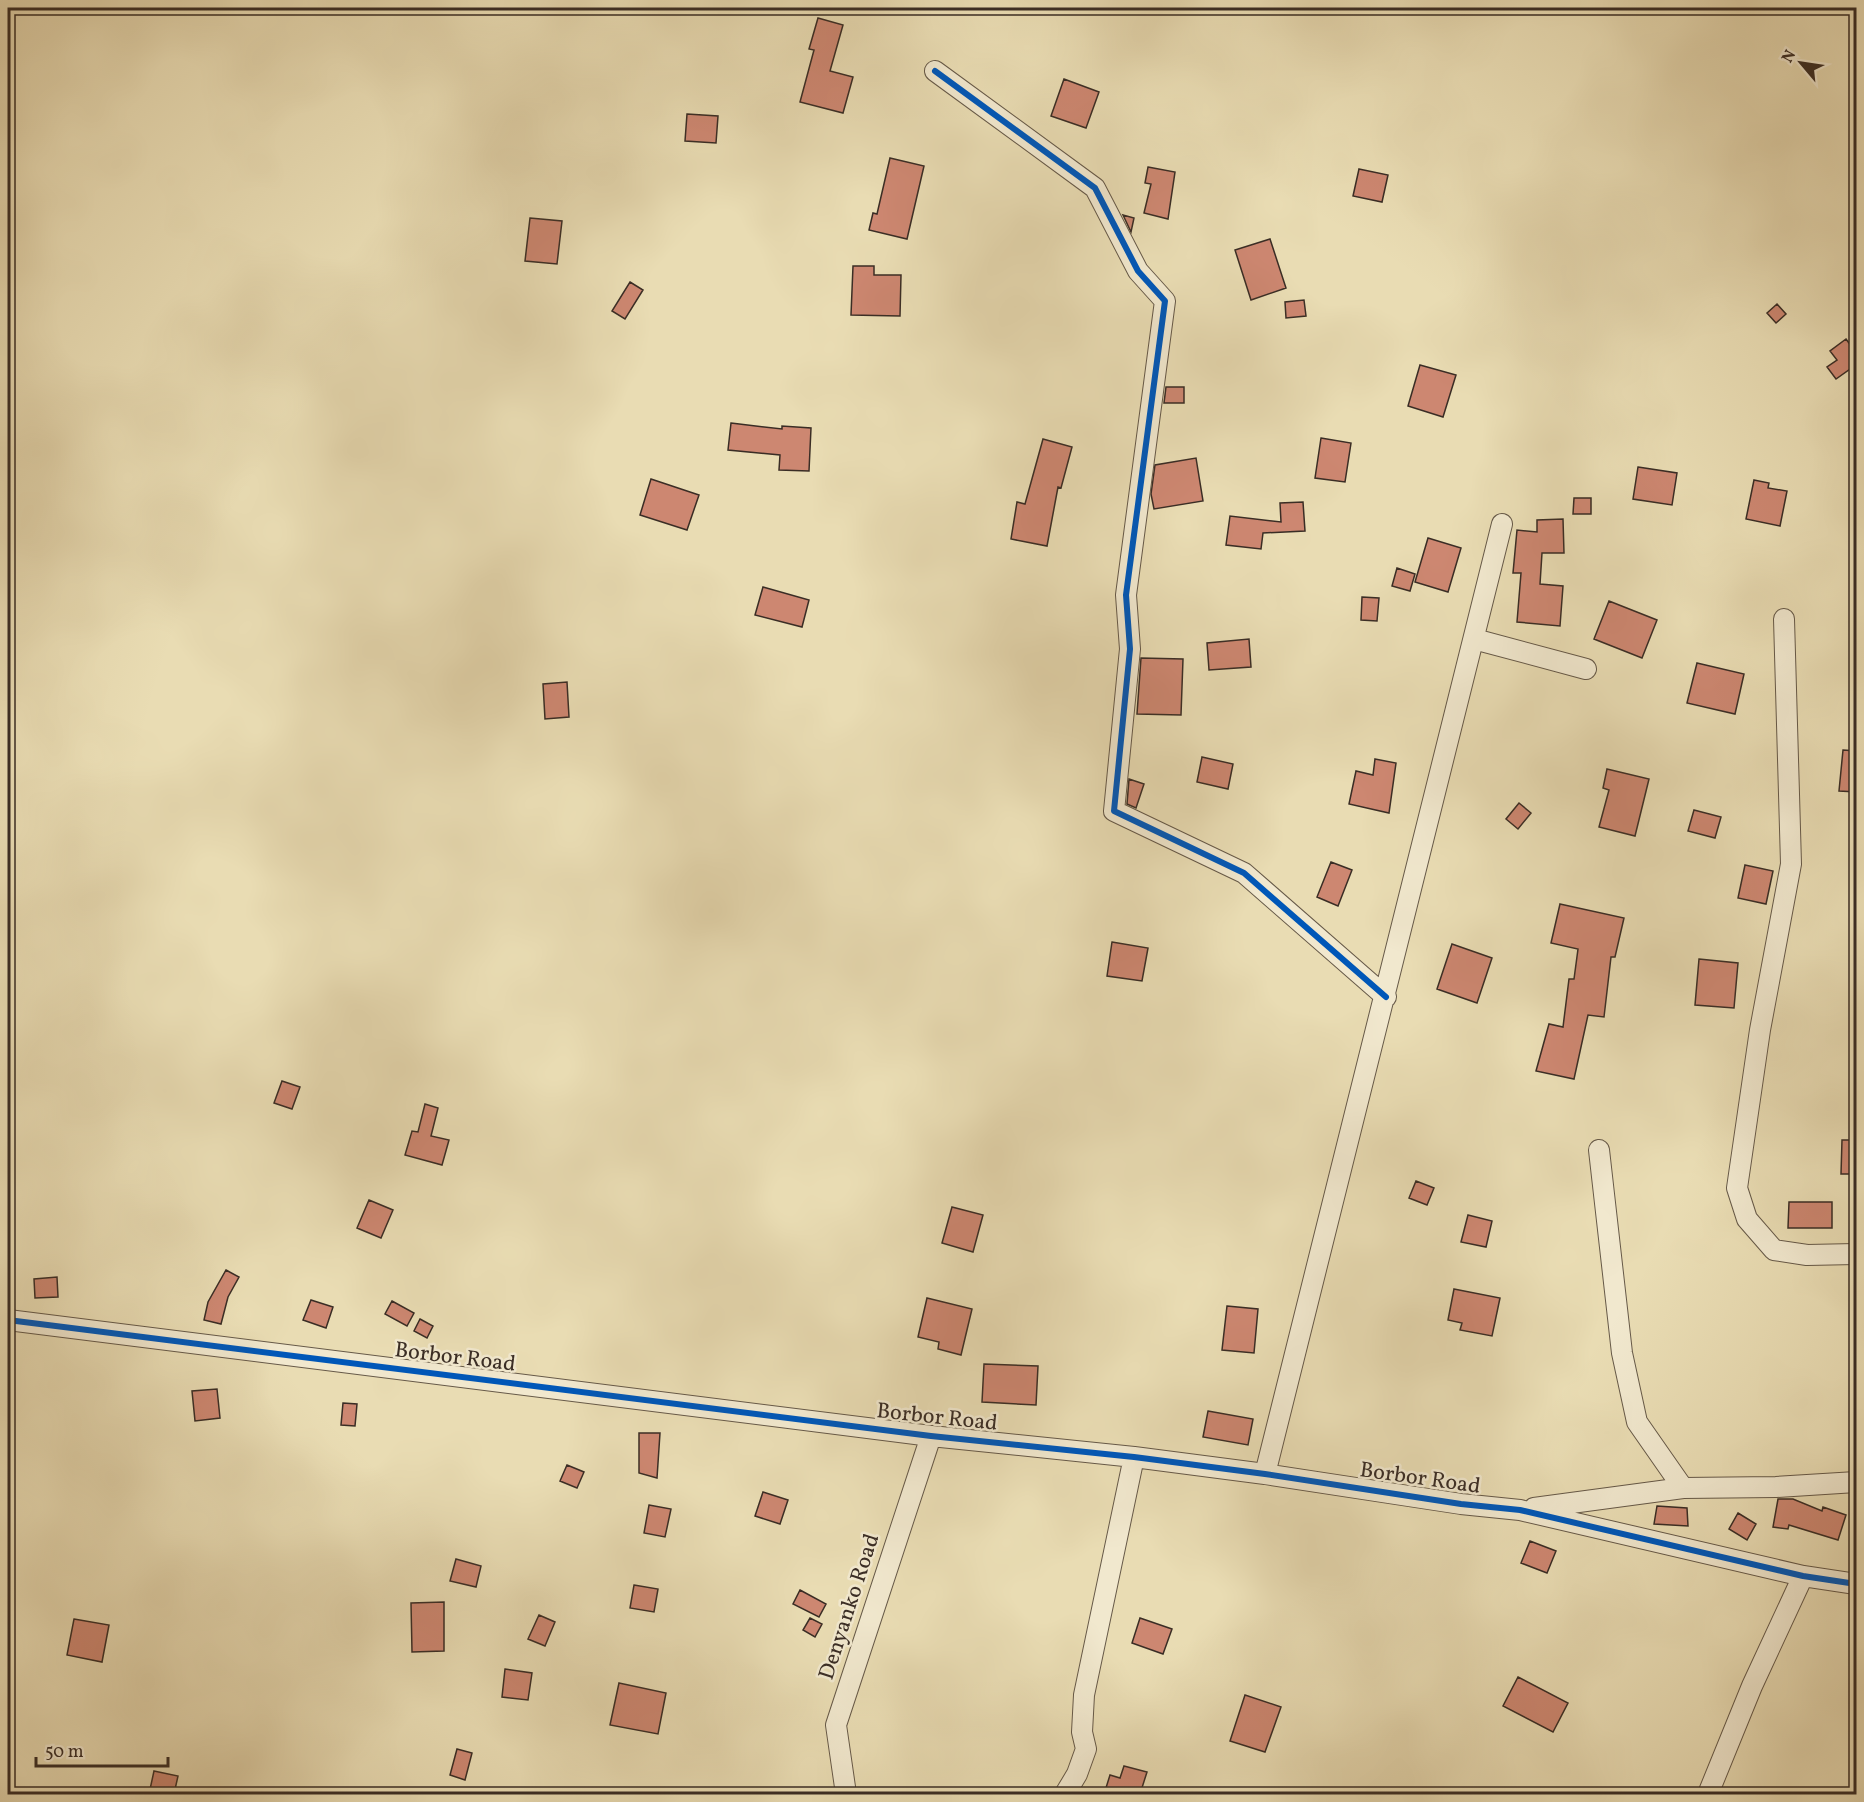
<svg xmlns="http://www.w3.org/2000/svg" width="1864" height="1802" font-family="Vollkorn,serif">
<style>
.building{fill:#cd8771;stroke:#3a2d25;stroke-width:1.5}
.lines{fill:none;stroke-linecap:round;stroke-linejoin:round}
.minor-casing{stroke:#665948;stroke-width:22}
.minor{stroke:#f1e8ce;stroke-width:20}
.cycleway-casing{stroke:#f1e8ce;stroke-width:10}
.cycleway{stroke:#0057b8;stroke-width:6}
.labels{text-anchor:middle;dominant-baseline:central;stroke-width:5;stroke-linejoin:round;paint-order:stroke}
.street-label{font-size:22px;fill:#3a2d25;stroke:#f1e8ce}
</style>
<rect width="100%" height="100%" fill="#e9dcb3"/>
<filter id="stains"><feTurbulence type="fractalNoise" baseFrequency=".00333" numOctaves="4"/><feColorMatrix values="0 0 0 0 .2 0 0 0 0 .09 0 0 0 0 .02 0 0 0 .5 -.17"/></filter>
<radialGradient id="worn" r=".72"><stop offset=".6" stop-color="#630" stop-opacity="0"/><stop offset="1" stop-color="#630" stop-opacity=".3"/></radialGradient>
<path class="building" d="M818,18l25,7 -13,46 23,6 -10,36 -43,-11 14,-52 -5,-1z
M1064,79l35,13 -13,36 -35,-12z
M687,114l31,2 -2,27 -31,-2z
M890,158l34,8 -17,73 -38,-9 4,-17 4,1z
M1148,167l27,5 -7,47 -24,-6 7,-29 -6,-1z
M1359,169l29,6 -6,27 -29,-6z
M1123,215l11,3 -3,14z
M530,218l32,3 -5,43 -32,-3z
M1270,239l16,49 -35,12 -16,-50z
M853,266h21v9h27l-1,41 -49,-1z
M630,282l13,8 -18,29 -13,-8z
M1304,300l2,16 -20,2 -1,-16z
M1777,304l9,10 -10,9 -9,-10z
M1846,339l11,15v10l-21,15 -9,-12 10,-7 -7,-9z
M1420,365l36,10 -13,42 -35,-11z
M1166,387h18v16h-20z
M731,423l51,6v-3l29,2 -2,43 -30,-1 1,-15 -52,-5z
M1321,438l30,5 -6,39 -30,-4z
M1043,439l29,8 -11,41 -3,-1 -11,59 -36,-7 6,-37 8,2z
M1196,458l7,43 -49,8 -3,-15 4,-29z
M1638,467l39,6 -5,32 -39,-6z
M651,479l48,16 -12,35 -47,-15z
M1754,480l15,3 -1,5 19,3 -7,35 -34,-7z
M1574,498h17v16h-18z
M1303,502l2,29 -42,2 -2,16 -35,-4 4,-29 51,6 -1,-19z
M1563,519l1,34h-22l-2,31 23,2 -3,40 -43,-4 4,-49h-8l4,-43 20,2v-12z
M1428,538l33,10 -13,44 -33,-10z
M1397,568l18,6 -5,17 -18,-5z
M763,587l46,13 -7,27 -47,-12z
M1362,597l17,1 -2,23 -16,-1z
M1609,601l48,19 -15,38 -48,-19z
M1249,639l2,28 -42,3 -2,-27z
M1141,658l42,1 -2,56 -44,-1z
M1697,663l47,11 -9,40 -48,-11z
M567,682l2,35 -24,2 -2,-35z
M1843,750l14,1v41l-18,-1z
M1202,757l31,7 -5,25 -31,-7z
M1375,759l21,4 -7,50 -40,-9 7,-33 17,4z
M1607,769l42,10 -14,57 -36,-9 10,-37 -6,-2z
M1129,779l15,5 -8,24 -9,-4z
M1519,803l12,10 -13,16 -12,-10z
M1694,810l27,7 -6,21 -27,-7z
M1331,862l21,8 -14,36 -21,-9z
M1745,865l28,6 -7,33 -28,-6z
M1560,904l64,14 -9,39h-4l-7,60 -16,-2 -14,64 -38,-8 13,-47 14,3 6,-48h5l4,-30 -27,-6z
M1112,942l36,6 -6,33 -35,-5z
M1452,944l40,14 -15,45 -40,-14z
M1699,959l39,4 -4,45 -39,-3z
M282,1081l18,6 -8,22 -18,-6z
M425,1104l13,4 -7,28 18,4 -7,25 -37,-10 7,-24 6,1z
M1842,1140h15v34h-16z
M1416,1181l18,7 -7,17 -18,-7z
M369,1200l24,10 -12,28 -24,-10z
M1789,1202h43v26h-44z
M952,1207l31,8 -10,37 -31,-9z
M1468,1215l24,6 -6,26 -25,-5z
M226,1270l13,7 -11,20 -7,27 -17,-4 4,-18z
M57,1277l1,20 -23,1 -1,-19z
M1454,1289l46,9 -8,38 -32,-6 2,-7 -14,-3z
M927,1298l45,11 -11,46 -23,-6 1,-7 -21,-5z
M311,1300l22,7 -7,21 -23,-8z
M392,1301l22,12 -7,13 -22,-12z
M1227,1306l31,3 -4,44 -32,-3z
M420,1319l13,7 -6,12 -13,-7z
M984,1364l54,2 -2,39 -54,-3z
M217,1389l3,29 -25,3 -3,-30z
M343,1403l14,1 -2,22 -14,-1z
M1208,1411l45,8 -5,26 -45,-8z
M639,1433h21l-3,45 -18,-5z
M567,1465l17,7 -7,16 -17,-7z
M763,1492l25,8 -8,24 -25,-8z
M1778,1499h15l29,12 1,-4 23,8 -8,25 -49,-15 -1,4 -15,-2z
M649,1505l22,4 -6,28 -21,-4z
M1657,1506l30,2 1,18 -34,-2z
M1738,1513l18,11 -9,16 -18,-11z
M1530,1541l26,10 -9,22 -26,-10z
M456,1559l25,7 -5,21 -26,-6z
M634,1585l24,4 -4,23 -24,-4z
M800,1590l26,14 -7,13 -26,-13z
M444,1602v49l-32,1 -1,-49z
M539,1615l16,7 -10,24 -17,-7z
M810,1618l12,6 -7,13 -12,-7z
M1140,1618l32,11 -9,25 -31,-11z
M74,1619l35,6 -7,37 -35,-7z
M505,1669l27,4 -4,27 -26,-3z
M1518,1677l50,26 -15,29 -50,-26z
M619,1683l47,10 -8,41 -48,-9z
M1245,1695l36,12 -16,45 -35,-11z
M457,1749l15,4 -7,27 -15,-5z
M1124,1766l23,6 -7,22h-25l-10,-3 5,-16 10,3z
M154,1771l24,5 -4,18h-25z"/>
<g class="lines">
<defs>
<path id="minor" d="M935,71l160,117 43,83 27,30 -39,294 4,54 -16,162 130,62 142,124
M1784,619l7,245 -31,166 -23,158 10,31 27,31 33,5 49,-1
M1474,639l112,30
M1599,1150l23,203 15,69 46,66
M8,1320l923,116 203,21 131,17 196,30 59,6 283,66 53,8
M1265,1474l237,-950
M1534,1508l149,-20 93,-1 80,-5
M846,1794l-10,-69 95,-289
M1065,1794l12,-20 9,-25 -4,-17 2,-37 50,-238
M1708,1794l44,-108 51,-110"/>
</defs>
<use href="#minor" class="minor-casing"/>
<use href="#minor" class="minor"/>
<defs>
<path id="cycleway" d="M935,71l160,117 43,83 27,30 -39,294 4,54 -16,162 130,62 142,124
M8,1320l923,116 203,21 131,17 196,30 59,6 283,66 53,8"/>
</defs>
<use href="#cycleway" class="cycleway-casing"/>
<use href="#cycleway" class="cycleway"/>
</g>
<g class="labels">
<g class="street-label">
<text transform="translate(455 1358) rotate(7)">Borbor Road</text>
<text transform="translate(937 1418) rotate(6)">Borbor Road</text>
<text transform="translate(1420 1479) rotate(8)">Borbor Road</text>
<text transform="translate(850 1607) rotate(-72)">Denyanko Road</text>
</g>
</g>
<rect width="1864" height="1802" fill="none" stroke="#e9dcb3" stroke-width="30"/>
<rect x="9" y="9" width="1846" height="1784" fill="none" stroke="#3a2d25" stroke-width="3"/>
<rect x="15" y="15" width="1834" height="1772" fill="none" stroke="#3a2d25" stroke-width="1.5"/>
<g transform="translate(1801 63) rotate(299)" stroke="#f1e8ce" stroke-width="4.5" paint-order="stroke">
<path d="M0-4.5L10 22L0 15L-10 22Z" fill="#3a2d25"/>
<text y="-9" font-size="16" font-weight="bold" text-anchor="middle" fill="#3a2d25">N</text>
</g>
<path d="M36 1757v9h132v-9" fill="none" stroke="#3a2d25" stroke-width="3"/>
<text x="45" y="1757" font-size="18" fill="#3a2d25" stroke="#f1e8ce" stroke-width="4.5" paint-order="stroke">50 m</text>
<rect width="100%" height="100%" filter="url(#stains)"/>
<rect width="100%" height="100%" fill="url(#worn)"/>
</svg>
